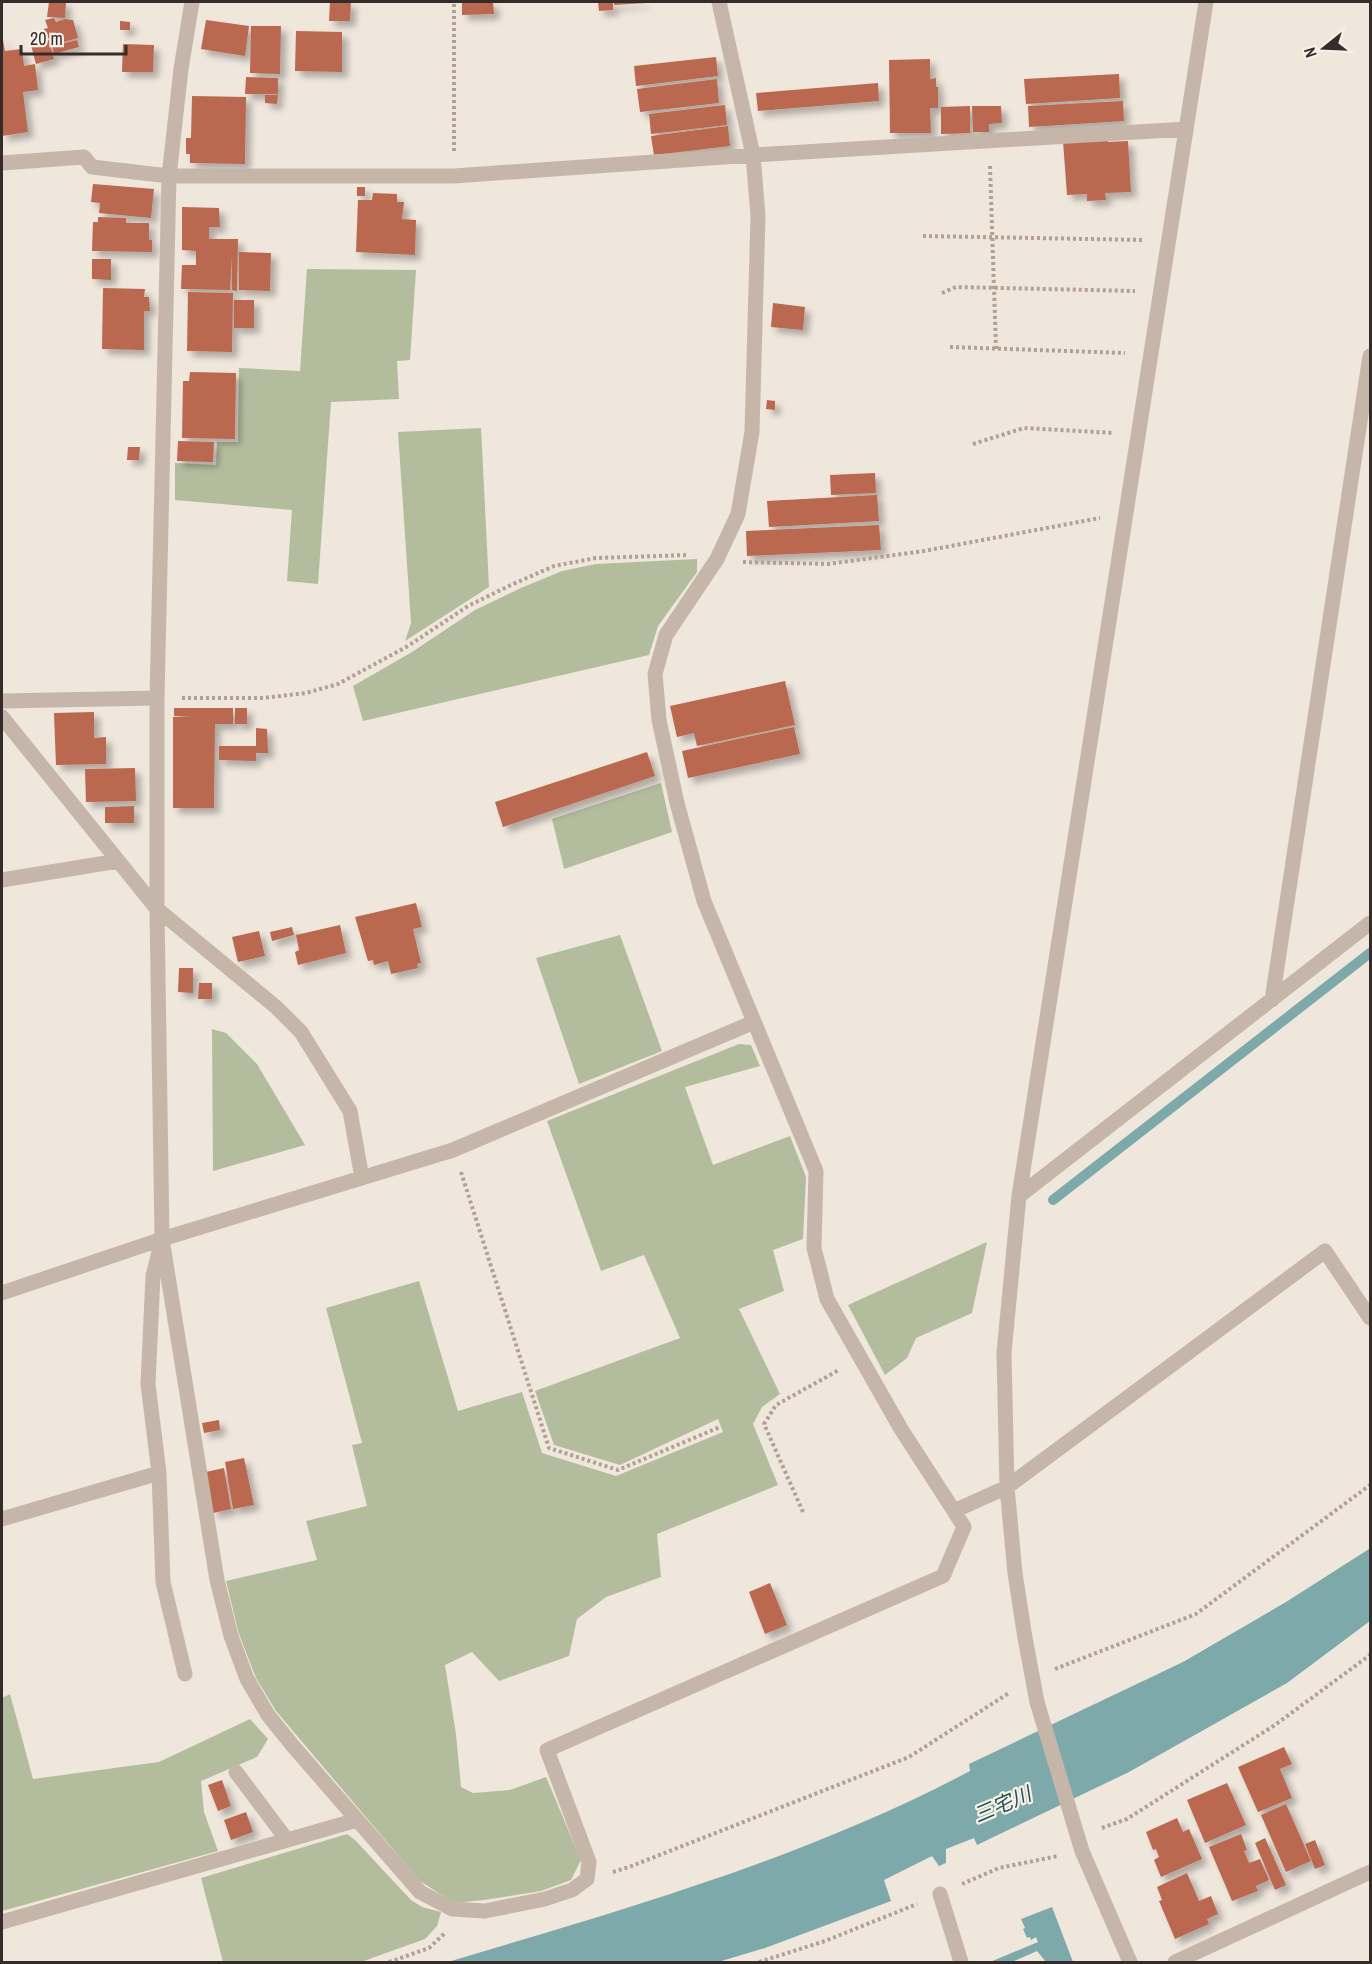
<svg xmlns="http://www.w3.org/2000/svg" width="1372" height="1964" font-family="'Archivo Narrow','Noto Sans JP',sans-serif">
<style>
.green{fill:#b3bd9e}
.water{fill:#7ea9aa}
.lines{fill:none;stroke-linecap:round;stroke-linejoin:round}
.stream{stroke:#7ea9aa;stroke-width:10}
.building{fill:#ba674f;filter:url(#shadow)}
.path{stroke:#b2a094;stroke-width:4;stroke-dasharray:3 3;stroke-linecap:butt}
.minor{stroke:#c6b6a9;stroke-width:15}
.labels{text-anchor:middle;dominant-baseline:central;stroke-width:4.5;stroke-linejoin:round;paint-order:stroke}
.water-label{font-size:20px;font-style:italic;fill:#225052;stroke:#f7f0e8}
</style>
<defs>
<filter id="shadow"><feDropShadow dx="5.5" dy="5.5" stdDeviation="3" flood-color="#0004"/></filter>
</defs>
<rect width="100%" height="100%" fill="#efe6dc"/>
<path class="green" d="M307,269l109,1 -6,90 -13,1 2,38 -68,3 -13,182 -31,-3 5,-71 -117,-10v-37l41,2 1,-23h21l1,-74 61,3z
M481,428l8,159 -84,54 6,-18 -13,-191z
M697,559v13l-39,54 -9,29 -286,66 -10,-35 59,-34 63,-42 46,-22 41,-17 34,-7z
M661,783l11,49 -108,37 -12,-50z
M620,935l42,116 -83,33 -43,-126z
M212,1029l14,4 31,31 48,81 -92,26z
M739,1044l12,1 9,21 -75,21 28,78 77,-29 16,41 -3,62 -30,11 11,41 -45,18 41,85 -18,13 -9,17 25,61 -121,49 4,43 -55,20 -29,22 -8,37 -70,25 -27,-29 -27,13 11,69 5,53 12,6 37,-3 36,-13 35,83 -10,20 -30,11 -57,9 -30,3 -34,-22 -144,-170 -20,-33 -17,-44 -13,-53 91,-21 -11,-39 61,-15 -15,-61 10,-2 -36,-135 93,-27 39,130 64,-19 20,61 74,23 107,-44 -5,-13 -98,46 -66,-20 -19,-54 145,-53 -36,-83 -43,16 -54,-150z
M987,1242l-15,71 -56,25 -9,20 -22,17 -37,-70z
M10,1694l23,85 126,-17 91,-43 18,20 -11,18 -56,24 3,31 14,39 -216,60v-213z
M347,1834l8,6 56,60 11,7 19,5 -4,14 -12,13 -64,23h-138l-22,-84z"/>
<path class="water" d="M1370,1545v76l-83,62 -158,89 -152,73 -3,-7 -28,11v14l-7,3 -7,-10 -48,24 7,21 -126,47 -47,14h-270c177,-53 358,-104 522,-191l-1,-7 214,-102 103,-60 83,-53z
M1052,1907l21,55h-27l-9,-11 -25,11h-22l48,-20 -2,-5 -5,3 -1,-3 -3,1 -4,-9 2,-1 -4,-9z"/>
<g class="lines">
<path class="stream" d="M1053,1200l317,-247"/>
</g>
<path class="building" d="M49,2h17l-1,16 -18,-1z
M330,2h21l-1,19h-21z
M462,2h31l1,12 -32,1z
M598,2h15v8l-14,1z
M614,2h32v1l-32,2z
M54,18l2,4 9,-3 8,1 5,18 -26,7 -2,-7 -4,1 -2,-10 4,-1 -3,-8z
M206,20l43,6 -4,30 -44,-7z
M120,21l10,1v8h-10z
M251,26h30l-1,48 -30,-1z
M296,31l46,1v40l-47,-1z
M2,34l3,17 17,-2 2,17 11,-2 3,26 -15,2 5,40 -26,4z
M49,40l5,19 -18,5 -5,-19z
M77,40l2,7 -25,7 -2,-8z
M123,44l31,1 -1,27h-31z
M716,57l2,19 -82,10 -2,-20z
M930,59v20l6,-1v9h2v21h-8l1,25h-41l-1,-73z
M1119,74l1,24 -94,6 -2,-25z
M246,77l32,1v16h-33z
M717,79l2,24 -79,9 -3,-23z
M878,83l1,18 -121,10 -2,-18z
M265,95h13l-1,9 -12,-1z
M192,96l54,1 -1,67 -55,-1v-9h-4v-16h5z
M1123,101l1,20 -95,6 -1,-21z
M725,105l2,20 -76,9 -2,-20z
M970,106v27l-29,1v-27z
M972,106h29l1,17 -13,1v8h-16z
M728,126l2,20 -76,9 -3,-19z
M1108,139v3l20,-1 3,51 -26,1 1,7 -19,1v-7l-20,1 -4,-54z
M93,184l61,5 -3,29 -52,-5 1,-10 -9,-1z
M357,187h8v9h-8z
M373,193l24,1v8h7l-2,17 14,1 -1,35 -59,-3 2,-52h14z
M182,207l37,1 1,19h-11v12h29l-1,52 -5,-1v-33l-2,33 -49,-1 1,-24h14v-14l-14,-1z
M98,217l28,1v5h23v17h3v12l-60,-1 1,-29h5z
M239,252l32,1 -1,38 -31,-1z
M92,259h19v21l-19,-1z
M103,288l42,1 -1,8h5l1,14h-6v39l-42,-1z
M188,292l45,1 -1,59 -45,-1z
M234,300h20v28h-20z
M773,303l32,4 -2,23 -32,-3z
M190,372l46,1 -1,66 -53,-1 1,-57h6z
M767,400l8,1v9l-9,-1z
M178,441l36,1 -1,20 -36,-1z
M128,447h12l-1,13h-12z
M875,473l1,20 -45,2 -1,-20z
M877,495l2,26 -110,6 -2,-26z
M879,525l2,25 -134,6 -1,-25z
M785,681l10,44 -98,21 -3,-13 -17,4 -7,-31z
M174,708h59v16h-18l-1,84h-41v-91h19l-18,-1z
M235,708h12v16h-12z
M94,712v26l12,-1v27l-50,1 -2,-52z
M794,727l6,27 -112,24 -6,-27z
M256,728l11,1 1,24h-12v8l-37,-1v-14h37z
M647,752l8,24 -152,51 -8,-25z
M135,768l1,33 -50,1 -1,-33z
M134,806v17h-29v-16z
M416,903l6,24 -9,2 8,34 -4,1 1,4 -27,6 -3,-13 -14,4 -1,-5 -5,1 -13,-44z
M340,925l6,28 -48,12 -3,-13 4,-2 -3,-15z
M292,927l2,8 -22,6 -2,-9z
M259,931l6,25 -27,6 -6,-25z
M179,968h14v25l-15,-1z
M199,983h13v16h-14z
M219,1420l1,10 -16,3 -2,-10z
M244,1458l10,47 -21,4 -8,-47z
M224,1468l7,41 -18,4 -7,-41z
M770,1583l17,42 -22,9 -16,-42z
M1284,1747l8,17 -12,5 12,29 -34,14 -20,-45z
M222,1780l9,26 -13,5 -10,-26z
M1227,1783l19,42 -41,18 -18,-43z
M1286,1804l25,57 -25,11 -25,-57z
M246,1812l7,20 -22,8 -7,-20z
M1177,1818l6,14 6,-3 13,30 -41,18 -7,-17 5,-3 -3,-8 -3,1 -7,-18z
M1241,1834l6,16 -3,1 5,12 11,-4 9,21 -13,6 2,5 -26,10 -23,-54z
M1265,1838l21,47 -11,5 -20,-47z
M1315,1840l10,25 -10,4 -10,-25z
M1187,1873l12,28 12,-5 7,18 -11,5 2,5 -34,15 -16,-38 3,-1 -5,-13z"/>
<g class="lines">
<path class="path" d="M454,151v-149
M990,166l6,183
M923,236l221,4
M942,293l14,-6 179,4
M950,347l175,6
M973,444l51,-16 90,5
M743,562l85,2 96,-13 176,-33
M182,698h81l43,-5 32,-9 70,-38 60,-40 43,-21 43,-19 42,-8 92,-3
M461,1172l88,276 69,22 102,-43
M803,1512l-39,-88 12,-19 63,-35
M1055,1669l141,-55 174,-129
M1102,1828l25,-9 148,-94 95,-70
M613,1872l16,-5 280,-110 100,-64
M962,1884l37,-16 59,-12
M389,1962l40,-14 16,-15
M759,1962l66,-21 92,-37"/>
<path class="minor" d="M192,2l-11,67 -12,107 -12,522v211l5,330 55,341 14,56 16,43 21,36 25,31 127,146 32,17 33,2 60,-12 27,-9 15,-11 2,-17 -42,-112 396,-174 21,-49 -10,-16
M719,2l34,153 5,61 -6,216 -14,82 -21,45 -51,76 -11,39 4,46 18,83 27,98 112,270 -2,77 13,51 74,130 53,82 53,-24 318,-236 45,67
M2,163l82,-6 8,10 77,9h285l299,-21 433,-26
M2,701l155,-3
M2,717l155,192 119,98 25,25 49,79 12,67
M2,880l116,-19
M1272,1000l98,-644
M1019,1196l351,-273
M160,1248l-7,28 -5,108 11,89 4,109 22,92
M2,1293l160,-54 291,-89 301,-128
M2,1519l157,-46
M236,1772l51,68
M940,1894l21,68
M2,1922l355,-102
M1130,1962l-48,-111 -45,-149 -12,-64 -10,-65 -8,-86 -3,-134 15,-157 187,-1194
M1175,1962l195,-90"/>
</g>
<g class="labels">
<g class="water-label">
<text transform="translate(1002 1804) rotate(-23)">三宅川</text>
</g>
</g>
<rect width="1372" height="1964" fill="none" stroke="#342c28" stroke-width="6"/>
<g transform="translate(1324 48) rotate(252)" stroke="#f7f0e8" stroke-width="4.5" paint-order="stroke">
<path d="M0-4.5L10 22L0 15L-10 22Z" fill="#342c28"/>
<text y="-9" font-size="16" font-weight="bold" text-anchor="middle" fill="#342c28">N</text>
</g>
<path d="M21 45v9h105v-9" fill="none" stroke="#342c28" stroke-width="3"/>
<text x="30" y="45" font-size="18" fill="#342c28" stroke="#f7f0e8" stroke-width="4.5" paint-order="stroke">20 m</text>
</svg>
